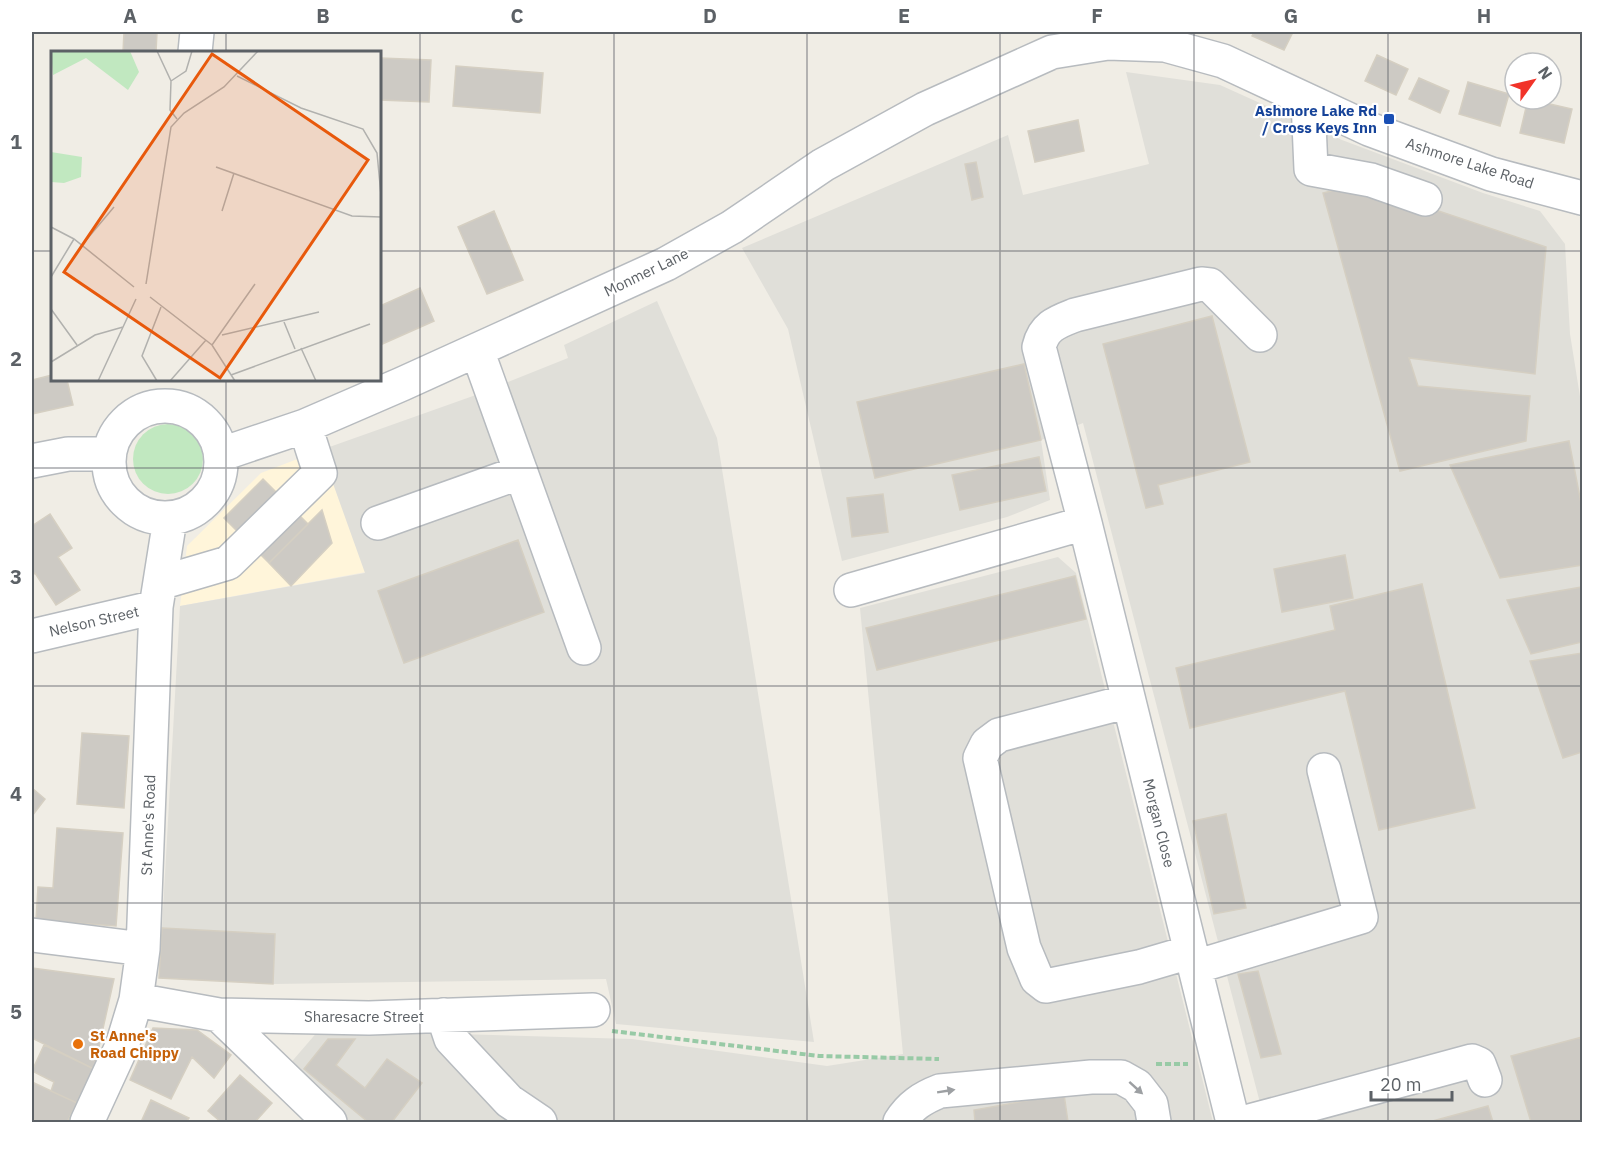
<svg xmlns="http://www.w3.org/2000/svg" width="1614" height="1154" font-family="'IBM Plex Sans',sans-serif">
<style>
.commercial{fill:#fff5da}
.industrial{fill:#e0dfd9}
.green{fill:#c1e8c0}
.building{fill:#cdcac4;stroke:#d5cfc2;stroke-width:1.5}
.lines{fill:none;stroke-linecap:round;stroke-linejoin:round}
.minor-casing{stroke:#b7bbbf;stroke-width:36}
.path{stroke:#98caa6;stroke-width:4;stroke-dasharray:6 3;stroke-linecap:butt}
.minor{stroke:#fff;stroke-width:33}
.oneway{fill:#9da0a3}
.grid{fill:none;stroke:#5c6166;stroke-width:1.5;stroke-opacity:0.55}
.transit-dot{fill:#1a4fb4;stroke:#fff;stroke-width:2}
.food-dot{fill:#e8710a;stroke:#fff;stroke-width:2}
.labels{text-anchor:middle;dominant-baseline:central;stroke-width:4.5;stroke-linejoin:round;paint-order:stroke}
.transit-label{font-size:15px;font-weight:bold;fill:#164399;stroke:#fff;text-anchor:end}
.street-label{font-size:15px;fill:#5c6166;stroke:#fff}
.food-label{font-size:15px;font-weight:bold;fill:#c56008;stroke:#fff;text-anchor:start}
.inset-road{fill:none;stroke:#b1b1ae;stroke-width:1.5}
.view{fill:#e8590c;fill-opacity:0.15;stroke:#e8590c;stroke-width:3}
.inset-edge{fill:none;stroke:#5c6166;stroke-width:3}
.neatline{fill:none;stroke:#5c6166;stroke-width:2}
.grid-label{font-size:20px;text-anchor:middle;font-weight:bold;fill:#5c6166}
</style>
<rect width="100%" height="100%" fill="#f0ede5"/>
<path class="commercial" d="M321,450l45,122 -186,34 7,-60 74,-73z"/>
<path class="industrial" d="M1126,72l94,13 122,55 141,53 57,18 25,33 5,90 12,75v713h-317l-182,-699 -42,17 9,60 -43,17 -165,44 -54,-232 -46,-81 266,-113 15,60 126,-31z
M657,301l60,137 97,604 -198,-18 -10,-45 -333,5 2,-50 -113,-6 18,-322 185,-33 -44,-123 152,-54 95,-38 -4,-13z
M1058,557l18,16 137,549h-863l-62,-56 31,-36 313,9 195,27 76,-12 -43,-446z"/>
<path class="green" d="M133 459a35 35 0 1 1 70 0a35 35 0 1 1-70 0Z"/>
<path class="building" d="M124,32h33l-1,20h-33z
M1254,32h39l-9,18 -32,-14z
M1377,55l31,14 -12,26 -31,-14z
M380,58l51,2 -2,42 -49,-2z
M456,66l87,7 -3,40 -87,-7z
M1419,78l30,13 -9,22 -31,-14z
M1468,82l41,12 -9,32 -41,-12z
M1528,99l44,10 -8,34 -44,-10z
M1078,120l6,31 -49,11 -7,-31z
M976,162l7,35 -11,3 -7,-36z
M1358,184l188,63 -11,127 -126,-16 9,28 112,10 -4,45 -126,30 -77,-278z
M494,211l29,69 -36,14 -29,-67z
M420,288l14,33 -54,24v-39z
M1212,316l38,146 -92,23 5,19 -17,4 -43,-164z
M1024,364l17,76 -166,38 -18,-76z
M52,375v5h15l6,25 -41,9v-34z
M1569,441l13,67v57l-82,13 -50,-113z
M1039,457l7,34 -86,19 -8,-35z
M263,479l45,45 -39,39 -45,-45z
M883,494l5,38 -36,5 -5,-39z
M322,510l10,33 -41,43 -22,-23z
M50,514l22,34 -14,9 22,33 -24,15 -21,-32 -3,2v-49z
M518,540l26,72 -140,51 -26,-72z
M1345,555l8,43 -71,14 -8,-43z
M1075,576l11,43 -209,51 -11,-42z
M1422,584l53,224 -96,22 -34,-139 -155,37 -14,-60 159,-38 -5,-24z
M1582,587v55l-51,12 -24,-54z
M1582,653v99l-19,6 -33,-97z
M82,733l47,3 -5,72 -47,-4z
M32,788l13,11 -13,17z
M1226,814l20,94 -32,6 -21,-93z
M57,828l66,5 -7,93 -80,-6 2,-33 15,1z
M162,928l113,6 -2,50 -114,-6z
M32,968l82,11 -20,90 -62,-31z
M1258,971l23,83 -20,4 -23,-84z
M153,1028l44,2 34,25 -17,23 -22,-21 -21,42 -41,-19z
M1582,1037v85h-51l-20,-66z
M328,1039h27l-19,26 29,23 22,-29 35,24 -30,39h-24l-64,-53z
M44,1045l50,24 -17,34 -26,-12 3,-9 -22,-11z
M240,1075l32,28 -17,19h-34l-13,-11z
M32,1082l45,21 -10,19h-29l-6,-3z
M1064,1094l4,28h-93l-1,-12z
M151,1100l38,18 -3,4h-45z
M1488,1106l5,16h-64z"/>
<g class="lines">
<defs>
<path id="minor" d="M195,52l2,-20
M1308,101l3,68 60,11 54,19
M477,350l107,298
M109 462a56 56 0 1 1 112 0a56 56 0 1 1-112 0Z
M222,454l83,-28 97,-42 264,-120 66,-37 91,-62 102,-56 127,-57 56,-9 57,2 58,16 146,68 122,45 91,24
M32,461l36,-7h41
M378,523l143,-51
M160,583l68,-20 92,-90 -15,-47
M851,590l234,-67
M32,636l124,-29
M1129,701l-130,34 -12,9 -7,14 44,190 13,31 9,7 93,-19 51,-15
M32,935l111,14
M1195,967l166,-50 -37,-147
M136,1000l83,15 150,3 224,-8
M219,1015l111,107
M443,1015l8,24 58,62 31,21
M87,1122l35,-76 14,-46 7,-51 13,-342 14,-88
M900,1122c10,-16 22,-24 40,-31l151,-14h30l16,9 14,18 3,18
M1233,1122l-148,-599 -46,-176c5,-21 18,-25 36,-32l126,-31 9,1 50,50
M1246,1122l226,-61 7,3 6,16"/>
</defs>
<use href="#minor" class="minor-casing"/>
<path class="path" d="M612,1031l207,25 120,3
M1156,1064h32"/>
<use href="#minor" class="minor"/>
</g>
<defs><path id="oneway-solid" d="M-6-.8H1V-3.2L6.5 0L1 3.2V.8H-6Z" transform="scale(1.5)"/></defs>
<g class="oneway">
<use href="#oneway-solid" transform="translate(1136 1088) rotate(42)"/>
<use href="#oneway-solid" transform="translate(946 1091) rotate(-9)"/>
</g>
<path class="grid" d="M226,32v20M420,32v1090M614,32v1090M807,32v1090M1000,32v1090M1194,32v1090M1388,32v1090M32,251h20M380,251h1202M226,380v742M32,468h1550M32,686h1550M32,903h1550"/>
<rect class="transit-dot" x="1383" y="113" width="12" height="12" rx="3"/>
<circle class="food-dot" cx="78" cy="1044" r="6"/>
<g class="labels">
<g class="transit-label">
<text x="1377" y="110">Ashmore Lake Rd<tspan x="1377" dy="17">/ Cross Keys Inn</tspan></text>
</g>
<g class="street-label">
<text transform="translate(1470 163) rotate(18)">Ashmore Lake Road</text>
<text transform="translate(646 272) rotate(-26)">Monmer Lane</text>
<text transform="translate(94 621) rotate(-13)">Nelson Street</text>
<text transform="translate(1159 823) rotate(76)">Morgan Close</text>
<text transform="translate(148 825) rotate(-88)">St Anne's Road</text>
<text x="364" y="1016">Sharesacre Street</text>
</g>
<g class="food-label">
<text x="90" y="1035">St Anne's<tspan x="90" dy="17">Road Chippy</tspan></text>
</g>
</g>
<g transform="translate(51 51)">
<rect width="330" height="330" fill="#f0ede5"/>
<path d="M0,0h79l9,21 -11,18 -42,-32 -33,17zM0,101l31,5 -1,20 -17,6 -13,-1z" fill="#c1e8c0"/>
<path class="inset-road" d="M106,0l14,30 -1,29 7,9M186,25l64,32 62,21 14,24 4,42M120,30l15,-10 6,-20M165,116l136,49 29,1M171,160l12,-38M0,176l23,12 60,48M31,194l32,-38M0,226l23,-38M95,233l25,-157 13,-14 40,-26 34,-36M99,246l62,48 23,36M0,258l26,36M233,271l11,27M171,284l97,-23M161,294l43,-61M250,297l15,33M0,311l44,-27 28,-8M180,324l139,-51M47,330l38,-82M106,330l-15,-25 19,-49M119,330l36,-41"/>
<path class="view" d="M161,3l156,106 -148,218 -156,-106z"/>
<rect width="330" height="330" class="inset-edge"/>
</g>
<rect width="1614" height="1154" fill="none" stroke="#ffffff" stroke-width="66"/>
<g transform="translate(1533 81) rotate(56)"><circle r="28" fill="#ffffff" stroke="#bec0c2" stroke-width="1.5"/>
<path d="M0-4.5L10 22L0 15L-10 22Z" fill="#f13329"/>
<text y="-9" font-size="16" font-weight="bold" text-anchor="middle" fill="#5c6166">N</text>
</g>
<path d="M1371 1091v9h81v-9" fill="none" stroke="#5c6166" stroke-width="3"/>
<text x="1380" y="1091" font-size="18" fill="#5c6166" stroke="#ffffff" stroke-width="4.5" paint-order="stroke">20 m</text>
<rect x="33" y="33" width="1548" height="1088" class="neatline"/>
<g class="grid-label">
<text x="130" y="23">A</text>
<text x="323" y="23">B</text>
<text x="517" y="23">C</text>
<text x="710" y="23">D</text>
<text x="904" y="23">E</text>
<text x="1097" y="23">F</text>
<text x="1291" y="23">G</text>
<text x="1484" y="23">H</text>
<text x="16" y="149">1</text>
<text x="16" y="366">2</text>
<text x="16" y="584">3</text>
<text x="16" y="801">4</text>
<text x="16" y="1019">5</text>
</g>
</svg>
